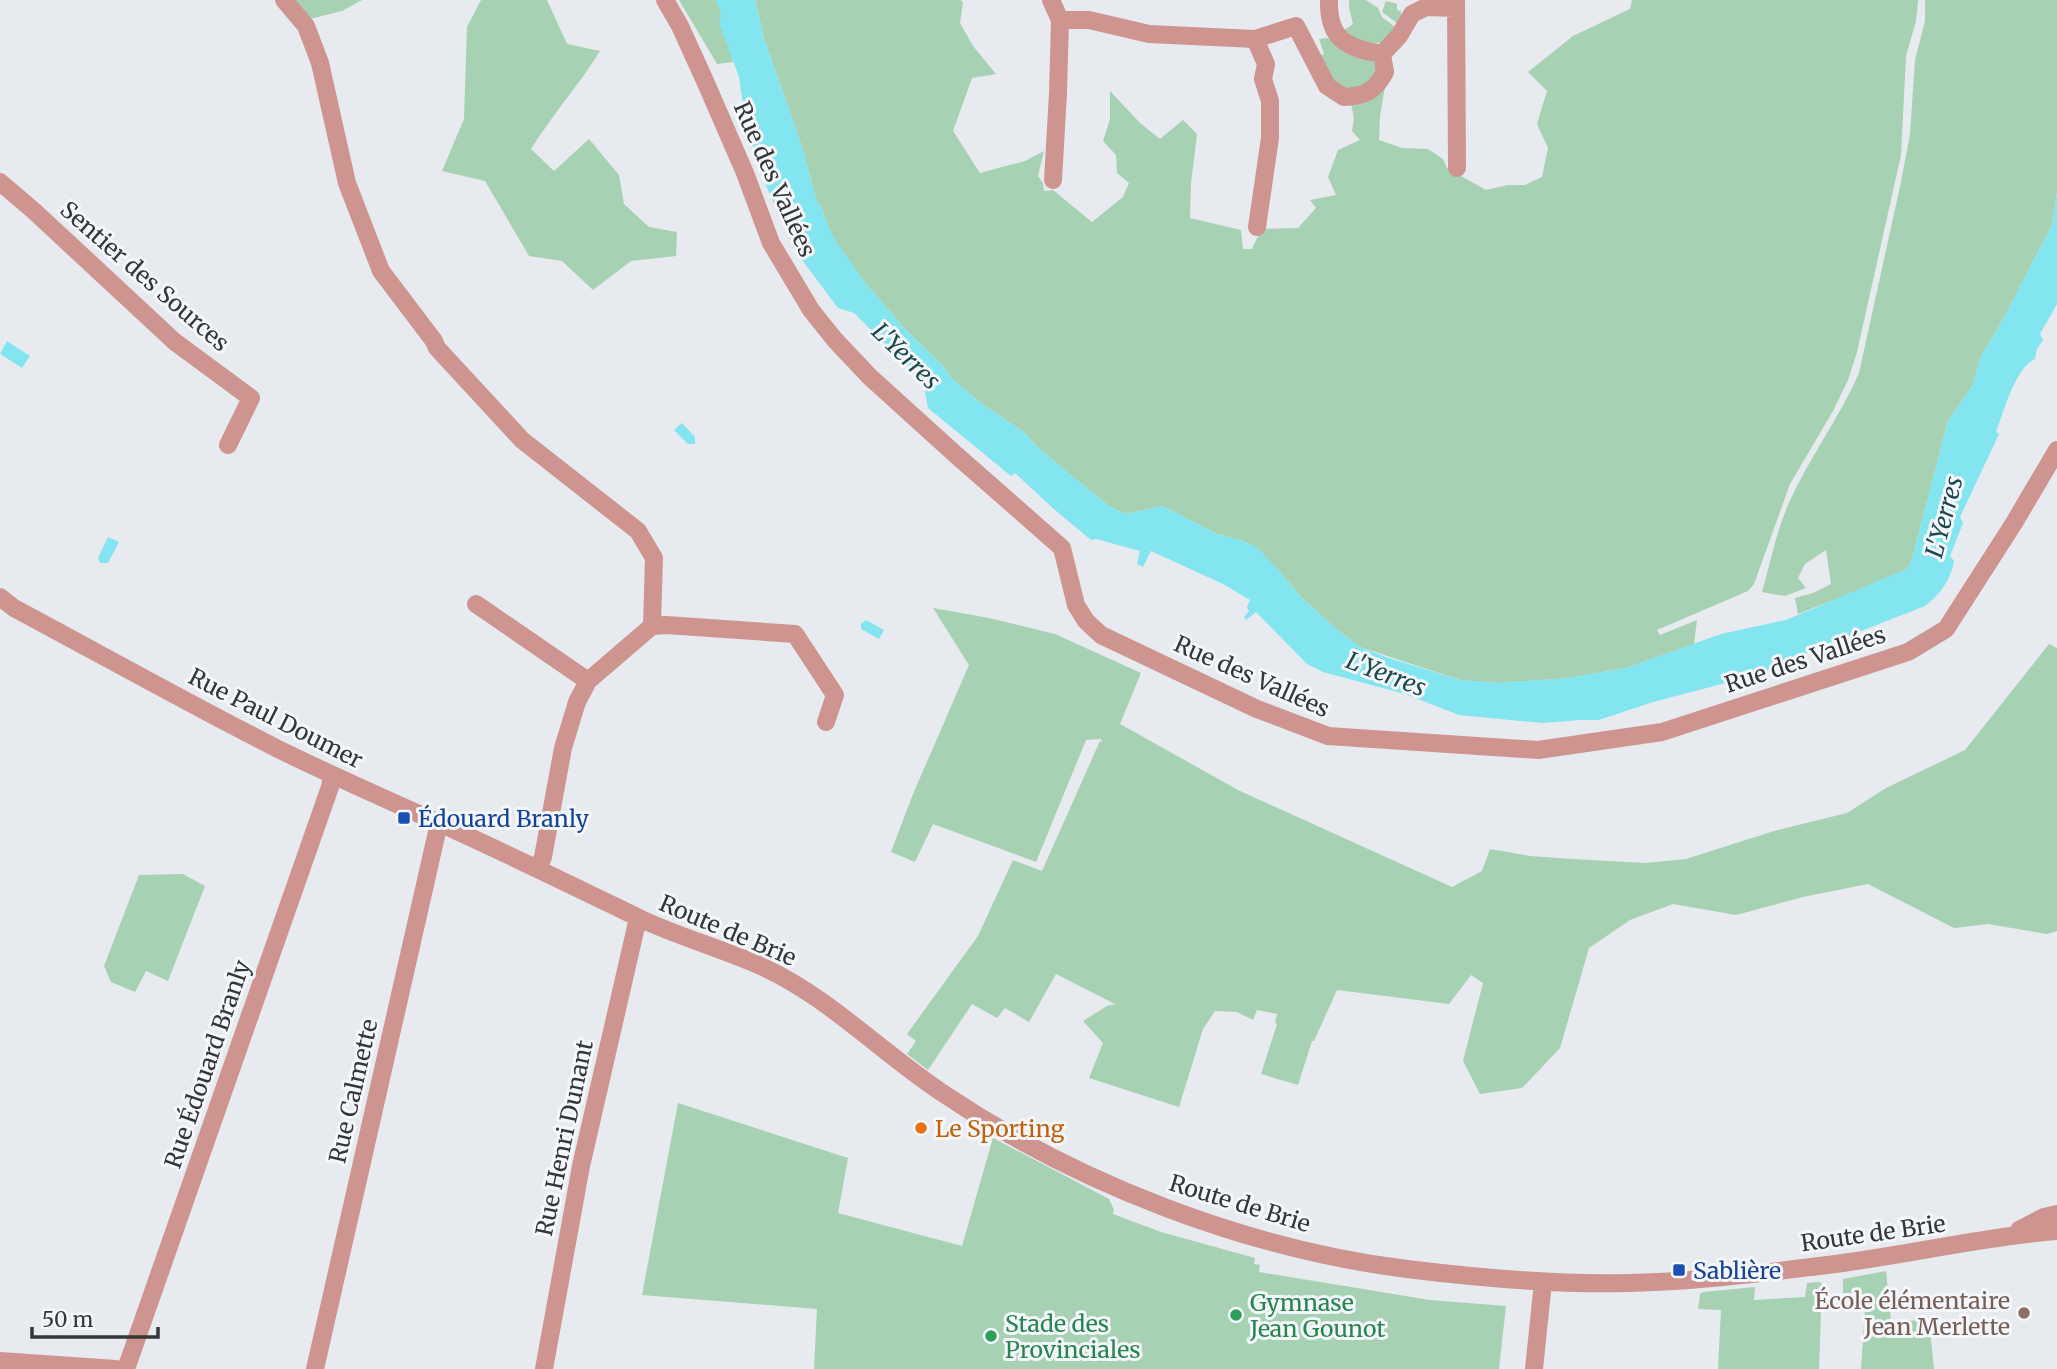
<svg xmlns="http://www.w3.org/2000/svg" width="2057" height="1369" font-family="Merriweather,serif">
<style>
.green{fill:#a7d1b3}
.water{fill:#82e5ef}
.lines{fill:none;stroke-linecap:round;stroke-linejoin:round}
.minor{stroke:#ce9590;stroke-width:18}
.transit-dot{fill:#1a4fb4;stroke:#f4f7fb;stroke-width:2.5}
.food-dot{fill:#e8710a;stroke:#f4f7fb;stroke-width:2.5}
.education-dot{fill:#8d6e63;stroke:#f4f7fb;stroke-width:2.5}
.leisure-dot{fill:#2e9e5b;stroke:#f4f7fb;stroke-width:2.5}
.labels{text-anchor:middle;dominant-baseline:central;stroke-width:6;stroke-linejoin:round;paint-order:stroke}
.street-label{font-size:23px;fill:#353638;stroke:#f4f7fb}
.transit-label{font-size:23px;fill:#164399;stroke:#f4f7fb;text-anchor:start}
.food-label{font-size:23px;fill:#c56008;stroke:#f4f7fb;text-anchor:start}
.education-label{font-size:23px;fill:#785e54;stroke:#f4f7fb;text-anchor:end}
.leisure-label{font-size:23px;fill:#27864d;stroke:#f4f7fb;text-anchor:start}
.water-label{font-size:24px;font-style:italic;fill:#1a484c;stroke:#f4f7fb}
</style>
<rect width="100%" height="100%" fill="#e7eaee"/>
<path class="green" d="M295,0h67l-20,11 -32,8z
M481,0h66l20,44 33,7c-21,34 -48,64 -69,98l23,22 35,-32 30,36 5,29 25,23 28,5 -1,24 -45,5 -38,29 -31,-29 -33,-5 -44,-75 -43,-10 22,-52 3,-92z
M679,0h41l13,62 -16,2z
M755,0h205l3,2 -3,21 13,23 23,28 -24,4 -19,53 27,42 45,-12 19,-10 -6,25 5,7 1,8 9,-1 39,32 31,-25 6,-14 -12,-10 -1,-18 -13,-14 7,-22v-28l30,32 20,16 23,-19 14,14 -6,50 -1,34 51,12 2,19h9l5,-11 7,-9 34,-1 18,-20 -6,-8 26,-5 -8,-18 10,-27 22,-10 -8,-9 2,-13 -3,-14 34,-18 -5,31 -1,23 23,8 26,1 15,10 4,9 39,22 22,-5h17l17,-8 6,-29 -11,-24 10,-33 -19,-19 45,-36 57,-27 2,-9h286v2l-2,19 -10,35 -5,99 -44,197 -9,28 -15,31 -43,73 -36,100 -6,7 -91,39 3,5 37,-15 -3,24 -68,24 -57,10 -71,5 -38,-3 -100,-33 -25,-19 -33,-30 -21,-25 -25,-26 -16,-7 -23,-6 -54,-28 -38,8 -15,-7 -73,-60 -11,-13 -45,-31 -29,-24 -9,-13 -38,-37 -38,-44 -31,-42 -11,-24 -3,-10 -5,-7 -15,-55 -38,-109z
M1349,0h17l12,8 4,9 16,12c-24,23 -30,16 -57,3l12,-8 -4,-16z
M1925,0h132v192l-5,33 -52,100 -19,31 -8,29 -25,36 -36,138 -5,10 -48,21 -61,24 -3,-16 18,-5 18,-9 -5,-34 -21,14 -7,14 8,10 -21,8 -23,-4c8,-28 14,-59 26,-87 20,-46 51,-86 71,-132l42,-191 9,-48 5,-74 10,-39z
M1386,1l11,3v6l4,1v15l-19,-14z
M1327,38l50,24 -1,19 -32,13 -28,-37 8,-3 -5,-15z
M933,608l56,10 66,16 86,39 -21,51 120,67 212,96 30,-16 8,-22 40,7 42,3 73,4 41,-4 88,-28 73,-18 39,-25 79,-38 84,-106 8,4v283l-10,3 -59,-10 -34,4 -86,-44 -65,13 -67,18 -63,-11 -43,16 -41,28 -29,100 -38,40 -42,6 -17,-33 20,-78 -12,-8 -22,29 -112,-14 -23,51h-2l-14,44 -37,-11 16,-50 -2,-1 2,-9 -20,-4 -4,10 -16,-8 -22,-1 -12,18 -24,78 -90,-29 14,-35 -20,-22 24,-15 8,-2 -59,-30 -27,48 -24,-14 -8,10 -25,-14 -44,66 -21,-16 9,-13 -9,-7 71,-98 35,-76 29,11 58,-130 3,1 -2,-3 -15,1 -50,122 -103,-38 -18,38 -24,-10 22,-58 56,-129z
M183,874l22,12 -37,95 -22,-10 -11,21 -24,-10 -7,-16 35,-91z
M678,1103l170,55 -10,55 124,33 31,-108 116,61 5,11 -1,4 48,18 94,26 -1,6 6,1 -1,7 171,28 76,6 -7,63h-685l3,-60 -175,-14z
M1886,1271l5,50 38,-1 5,49h-73l5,-74 -23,-2v-14z
M1818,1282l4,1 -3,86h-101l3,-59 -23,-1 2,-15 3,-2 52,-5 -1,13 51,-3 2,-14z"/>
<path class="water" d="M716,0h39l9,38 38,109 15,55 5,7 3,10 12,24 30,42 38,44 38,37 9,13 29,24 45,31 11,13 73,60 15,7 38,-8 54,28 23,6 17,7 24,26 21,25 33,30 25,19 26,10 74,23 38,3 71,-5 57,-10 95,-34 65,-14 121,-51 5,-10 36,-138 25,-36 8,-29 19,-31 52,-100 5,-33v112l-17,30 3,6 -6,9 -2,10c-19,7 -32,54 -39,73l3,2 -39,83 3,6 -13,33 4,5c-3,18 -14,34 -29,45l-100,39 -65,29 -107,28 -54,18h-19l-37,3 -84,-8 -54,-21 -82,-22 -16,-8 -51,-52 -10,8 -2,-3 5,-6 -2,-4 3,-7 -27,-16 -72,-33 -8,16 -6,-3 3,-13 -44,-12 -5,1 -36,-30 -40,-37 -4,3 -83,-68 -5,-26 -69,-69 -16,-5 -42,-56 -38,-84 -14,-57 -5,-34 -20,-54 2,-10z
M7,341l23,15 -8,12 -22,-14z
M682,423l13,14v7h-7l-14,-14z
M108,537l11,5 -11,21h-8l-2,-5z
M866,620l18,10 -5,9 -18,-10v-5z"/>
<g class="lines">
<path class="minor" d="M284,0l22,26 14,37 27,120 34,88 53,70 3,7 85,92 116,91 16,27 -2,68
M665,0l15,26 25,55 40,92 26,70 40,67 24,30 35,37 85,77 107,94 14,57 10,16 15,14 156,74 71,27 210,14 124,-18 246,-80 38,-23 68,-106 43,-73
M1051,0l9,20 -2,73 -5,87
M1456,0l1,168
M1060,20h29l60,14 106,5 41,-13 31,60 17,11c21,-1 31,-6 41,-25l-3,-18c-35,-6 -54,-14 -53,-54
M1255,39l11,25 -3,15 7,22v37l-13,89
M1382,54l17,-18 13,-22 14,-7 30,1
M0,182l34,29 141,131 76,56 -23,47
M0,597l14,11c88,47 175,96 264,141 53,26 107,50 161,74 67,30 134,63 200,95 40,19 84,31 124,49 67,31 120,87 181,127 134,90 303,155 463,175 73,9 147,16 221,14 66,-1 133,-10 199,-18 77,-9 153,-28 230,-34
M476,604l112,77
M538,869l5,-12 20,-109 14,-46 11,-21 64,-55 14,-1 129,9 40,61 -9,27
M2019,1230l25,-13 13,-3
M0,1361l116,8
M126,1369l204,-582 2,-11
M315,1369l124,-546
M544,1369l37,-203 57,-248
M1534,1369l9,-87"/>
</g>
<g class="transit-dot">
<rect x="397" y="811" width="14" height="14" rx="3.5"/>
<rect x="1672" y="1263" width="14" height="14" rx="3.5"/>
</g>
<circle class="food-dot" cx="921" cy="1128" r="7"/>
<circle class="education-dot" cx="2024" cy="1313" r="7"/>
<g class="leisure-dot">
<circle cx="1236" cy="1315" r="7"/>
<circle cx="991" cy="1336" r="7"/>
</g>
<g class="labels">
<g class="street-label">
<text transform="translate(775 179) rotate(66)">Rue des Vallées</text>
<text transform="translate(145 276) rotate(41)">Sentier des Sources</text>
<text transform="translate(1805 659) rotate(-18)">Rue des Vallées</text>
<text transform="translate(1252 676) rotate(24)">Rue des Vallées</text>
<text transform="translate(276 718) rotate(27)">Rue Paul Doumer</text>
<text transform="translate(728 930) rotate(23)">Route de Brie</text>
<text transform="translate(207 1064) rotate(-71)">Rue Édouard Branly</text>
<text transform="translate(353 1091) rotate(-77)">Rue Calmette</text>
<text transform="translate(564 1138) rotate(-78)">Rue Henri Dunant</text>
<text transform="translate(1240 1203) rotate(17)">Route de Brie</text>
<text transform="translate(1873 1233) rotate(-8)">Route de Brie</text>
</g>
<g class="transit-label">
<text x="418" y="818">Édouard Branly</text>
<text x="1693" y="1270">Sablière</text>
</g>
<g class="food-label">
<text x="935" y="1128">Le Sporting</text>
</g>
<g class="education-label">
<text x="2010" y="1300">École élémentaire<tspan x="2010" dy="26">Jean Merlette</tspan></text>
</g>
<g class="leisure-label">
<text x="1250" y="1302">Gymnase<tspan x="1250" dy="26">Jean Gounot</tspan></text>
<text x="1005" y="1323">Stade des<tspan x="1005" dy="26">Provinciales</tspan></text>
</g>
<g class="water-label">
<text transform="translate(906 356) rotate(44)">L'Yerres</text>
<text transform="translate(1944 517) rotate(-75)">L'Yerres</text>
<text transform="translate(1386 674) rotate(21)">L'Yerres</text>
</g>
</g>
<path d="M32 1327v10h126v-10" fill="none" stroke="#353638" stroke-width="3.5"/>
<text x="42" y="1327" font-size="21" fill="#353638" stroke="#f4f7fb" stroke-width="5" paint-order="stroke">50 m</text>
</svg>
